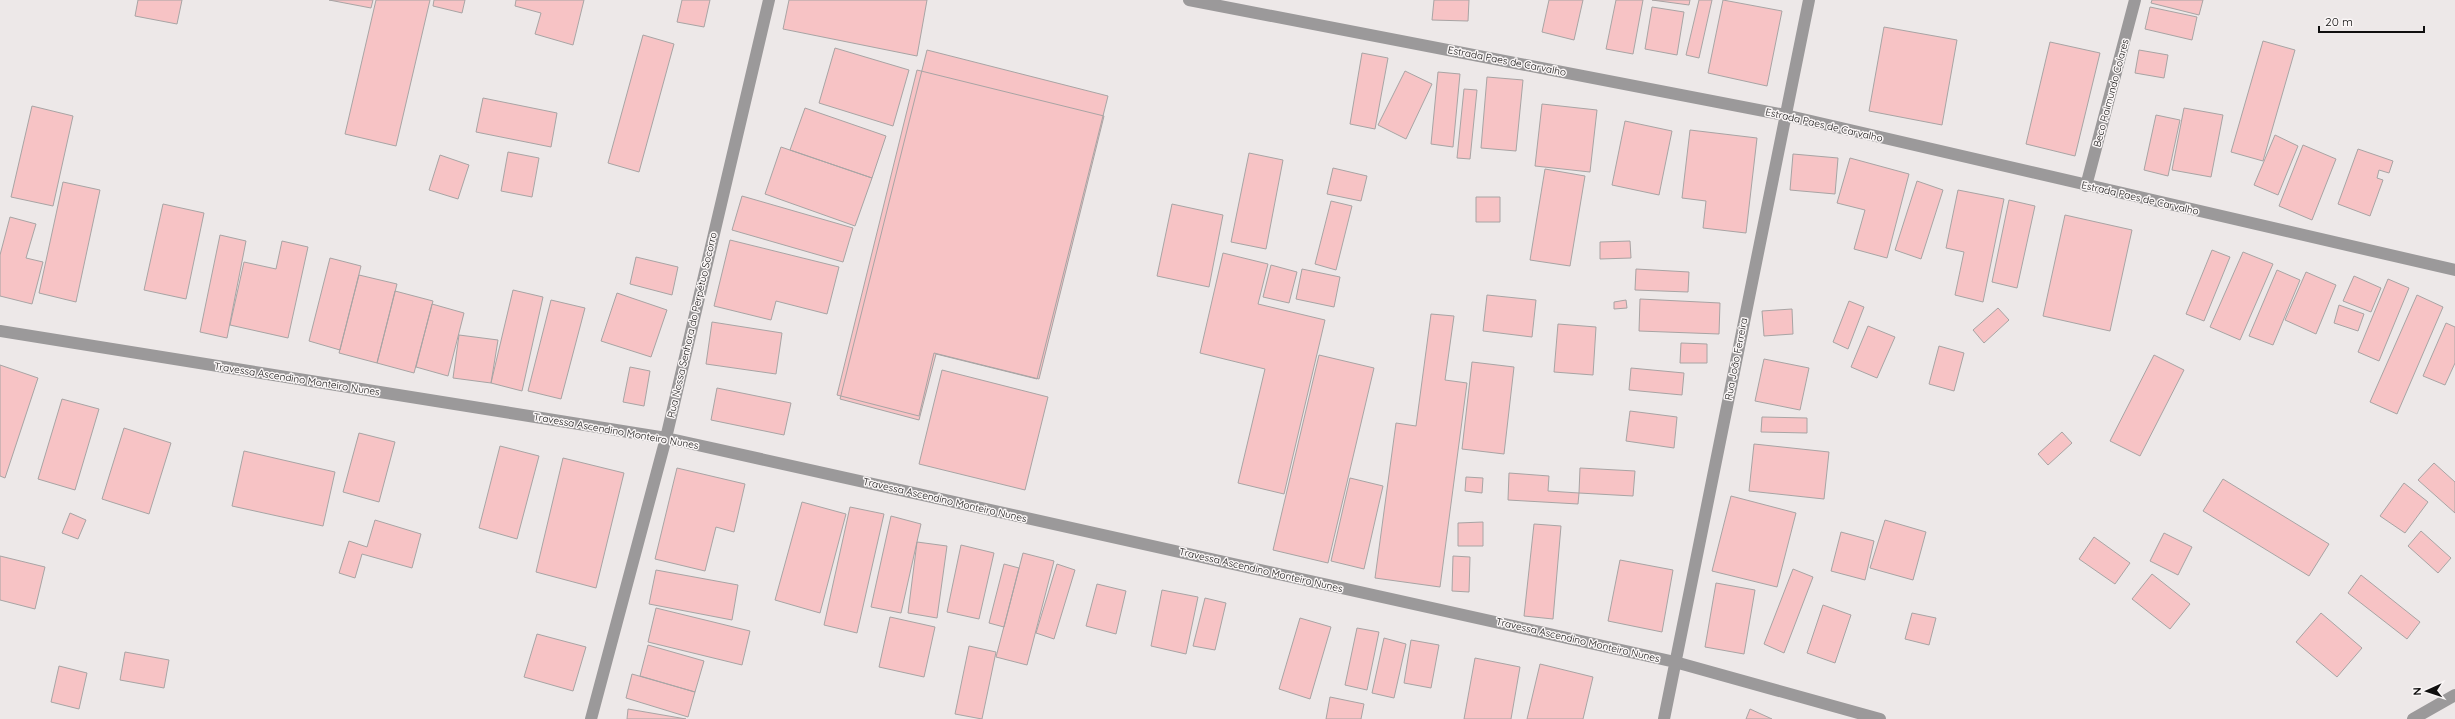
<svg xmlns="http://www.w3.org/2000/svg" width="2455" height="719" font-family="Quicksand,sans-serif">
<style>
.building{fill:#f7c3c5;stroke:#a8a4a4}
.lines{fill:none;stroke-linecap:round;stroke-linejoin:round}
.minor{stroke:#9b999a;stroke-width:12}
.labels{text-anchor:middle;dominant-baseline:central;stroke-width:3;stroke-linejoin:round;paint-order:stroke}
.street-label{font-size:10px;fill:#100f0f;stroke:#faf6f6}
</style>
<rect width="100%" height="100%" fill="#ede8e8"/>
<path class="building" d="M138,0h44l-5,24 -42,-8z
M329,0h44l-2,8z
M376,0h54l-34,146 -51,-12z
M434,0h31l-3,13 -29,-7z
M516,0h68l-11,45 -38,-11 6,-21 -26,-7z
M682,0h28l-6,27 -27,-5z
M789,0h138l-10,56 -134,-27z
M1434,0h35l-1,21 -36,-1z
M1549,0h34l-9,40 -32,-8z
M1616,0h27l-10,54 -27,-5z
M1652,0h38l-1,5z
M1699,0h13l-13,58 -13,-3z
M1723,0l59,11 -15,75 -59,-13z
M2152,0h51l-4,15 -48,-12z
M1652,7l32,5 -7,43 -32,-6z
M2150,7l47,10 -5,23 -47,-11z
M1884,27l73,13 -15,85 -73,-14z
M643,35l31,9 -35,128 -31,-9z
M2263,41l32,9 -32,111 -32,-9z
M2050,42l50,11 -25,103 -49,-12z
M835,48l74,22 -16,56 -74,-23z
M927,50l181,46 -71,283 -101,-25 -17,66 -79,-21z
M2139,50l29,5 -4,23 -29,-5z
M1362,53l26,5 -13,71 -25,-5z
M917,70l187,46 -65,263 -105,-26 -15,63 -82,-21z
M1405,71l27,13 -26,55 -28,-14z
M1438,72l22,2 -7,73 -22,-3z
M1487,77l36,3 -7,71 -35,-3z
M1464,89l13,1 -7,69 -13,-1z
M483,98l74,15 -6,34 -75,-15z
M1542,104l55,6 -7,62 -55,-6z
M32,106l41,10 -20,90 -42,-9z
M805,108l81,28 -14,42 -82,-28z
M2184,108l39,7 -12,62 -39,-7z
M2156,115l24,5 -12,56 -24,-6z
M1625,121l47,10 -13,64 -47,-10z
M1690,130l67,8 -11,95 -43,-5 3,-27 -24,-3z
M2275,135l23,11 -20,49 -24,-10z
M2303,145l33,14 -24,61 -33,-14z
M781,147l91,31 -17,48 -90,-32z
M2358,149l35,12 -4,12 -10,-3 -2,8 6,2 -13,36 -32,-12z
M508,152l31,6 -7,39 -31,-6z
M1249,153l34,7 -17,89 -35,-7z
M1793,154l45,4 -3,36 -45,-4z
M440,155l29,10 -11,34 -29,-9z
M1850,158l59,16 -22,84 -33,-9 11,-39 -28,-7z
M1333,168l34,8 -6,25 -34,-7z
M1545,169l40,7 -15,90 -40,-6z
M1917,181l26,9 -22,69 -26,-9z
M63,182l37,8 -24,112 -37,-9z
M1958,190l46,9 -21,103 -28,-7 9,-43 -18,-4z
M742,196l111,32 -10,34 -111,-32z
M1476,197h24v25h-24z
M2009,200l26,6 -18,82 -25,-6z
M1331,201l21,5 -16,64 -21,-6z
M163,204l41,9 -18,86 -42,-9z
M1172,204l51,11 -14,72 -52,-11z
M2065,215l67,15 -22,101 -67,-15z
M10,217l26,7 -10,34 17,4 -11,42 -32,-8v-41z
M220,235l26,6 -19,97 -27,-6z
M730,240l109,27 -12,47 -51,-13 -5,19 -57,-14z
M282,241l26,6 -20,91 -58,-13 14,-63 32,7z
M1630,241l1,17 -31,1v-17z
M2212,250l18,7 -26,64 -18,-7z
M2243,252l30,12 -33,76 -30,-13z
M1223,253l45,11 -10,40 67,16 -41,174 -46,-11 27,-114 -65,-16z
M636,257l42,10 -6,28 -42,-11z
M330,258l31,8 -21,84 -31,-9z
M1271,265l26,7 -8,31 -26,-6z
M1302,269l38,8 -6,30 -38,-8z
M1636,269l53,3 -1,20 -53,-2z
M2277,270l23,10 -27,65 -24,-9z
M2306,272l30,13 -20,49 -31,-14z
M359,275l38,9 -20,79 -38,-10z
M2354,276l27,12 -10,24 -28,-11z
M2388,279l21,9 -30,73 -21,-9z
M513,290l30,7 -21,94 -31,-8z
M395,291l38,10 -19,72 -37,-10z
M617,293l50,17 -16,47 -50,-16z
M1487,295l49,5 -4,37 -49,-6z
M2417,295l26,12 -46,107 -27,-12z
M1640,299l80,4 -1,31 -80,-3z
M551,300l34,8 -24,91 -33,-8z
M1626,300l1,8 -13,1v-7z
M1849,301l15,6 -16,42 -15,-7z
M432,304l32,9 -16,63 -32,-9z
M2339,305l25,9 -6,17 -24,-8z
M1998,308l11,12 -25,23 -11,-13z
M1792,309l1,25 -29,2 -2,-25z
M1431,314l23,2 -9,64 22,3 -27,204 -65,-9 21,-155 20,3z
M712,322l70,11 -6,41 -70,-10z
M2446,323l9,4v36l-10,22 -22,-9z
M1558,324l38,3 -3,48 -39,-3z
M1868,326l27,11 -18,41 -26,-11z
M459,335l39,5 -7,43 -38,-5z
M1681,343l26,1v19h-27z
M1939,346l25,7 -10,38 -25,-7z
M1319,355l55,13 -46,195 -55,-13z
M2154,355l30,15 -44,86 -30,-15z
M1764,359l45,9 -9,42 -45,-9z
M1472,362l42,5 -10,87 -42,-5z
M0,365l38,13 -33,100 -5,-2z
M630,367l20,4 -6,35 -21,-4z
M1631,368l53,5 -2,22 -53,-5z
M942,370l106,27 -23,93 -106,-26z
M717,388l74,15 -7,32 -73,-15z
M62,399l37,10 -24,81 -37,-11z
M1630,411l47,6 -3,31 -48,-7z
M1762,417l45,1v15l-46,-1z
M124,428l47,15 -22,71 -47,-15z
M2062,432l10,11 -24,22 -10,-11z
M359,433l36,9 -16,60 -36,-10z
M1754,444l75,8 -5,47 -75,-8z
M500,446l39,10 -22,83 -38,-11z
M244,451l91,21 -12,54 -91,-20z
M563,458l61,15 -28,115 -60,-16z
M2434,463l21,19v31l-37,-33z
M677,468l68,16 -11,48 -18,-5 -11,44 -50,-12z
M1580,468l55,3 -2,25 -54,-3z
M1509,473l40,3 -1,15 31,2 -1,11 -70,-4z
M1466,477l17,1 -1,15 -17,-2z
M1350,478l33,8 -19,83 -33,-8z
M2223,479l106,65 -20,32 -106,-65z
M2404,483l24,19 -23,31 -25,-17z
M1731,496l65,17 -19,74 -65,-16z
M802,502l44,12 -26,99 -45,-13z
M850,507l34,7 -27,119 -33,-8z
M70,513l16,7 -8,19 -16,-6z
M891,516l30,8 -20,89 -30,-6z
M375,520l46,14 -9,34 -50,-14 -7,24 -16,-5 10,-32 18,6z
M1885,520l41,12 -13,48 -43,-12z
M1483,522v24h-25v-23z
M1534,524l27,2 -8,93 -29,-3z
M2421,531l30,27 -13,15 -30,-27z
M1841,532l33,9 -9,39 -34,-9z
M2164,533l28,14 -14,28 -28,-14z
M2094,537l36,26 -15,21 -36,-25z
M917,542l30,4 -10,72 -29,-5z
M961,545l33,8 -15,66 -32,-7z
M1023,553l31,8 -27,104 -31,-8z
M0,556l45,11 -10,42 -35,-9z
M1453,556l17,1 -1,35 -17,-1z
M1620,560l53,10 -11,62 -54,-11z
M1004,564l15,4 -15,59 -15,-4z
M1057,564l18,6 -21,69 -18,-6z
M1793,569l20,8 -29,76 -20,-9z
M656,570l82,15 -6,35 -83,-16z
M2152,574l38,30 -20,25 -38,-30z
M2361,575l59,47 -13,17 -59,-46z
M1716,583l39,7 -11,64 -39,-7z
M1097,584l29,7 -10,43 -30,-8z
M1162,590l36,7 -12,57 -35,-8z
M1205,598l21,5 -11,47 -22,-4z
M1823,605l28,10 -16,48 -28,-10z
M656,608l94,23 -8,34 -94,-23z
M1912,613l24,5 -7,27 -24,-6z
M2321,613l41,35 -25,29 -41,-35z
M890,617l45,10 -11,50 -45,-10z
M1300,618l31,9 -21,72 -31,-10z
M1357,628l22,4 -12,58 -22,-5z
M537,634l49,13 -13,44 -49,-14z
M1384,638l22,6 -12,54 -22,-5z
M1411,640l28,5 -8,43 -27,-5z
M648,645l56,16 -9,31 -55,-16z
M969,646l27,6 -14,67 -27,-5z
M125,652l44,8 -5,28 -44,-8z
M1475,658l45,9 -9,52h-47z
M1540,664l53,13 -10,42h-56z
M59,666l28,7 -8,36 -28,-7z
M632,674l63,18 -7,25 -62,-19z
M1330,697l34,7 -3,15h-35z
M628,709l58,10h-59z
M1750,709l22,10h-26z"/>
<g class="lines">
<path class="minor" d="M1189,0l596,115 670,155
M2086,186l49,-186
M0,331l666,107 1009,224 205,57
M591,719l75,-281 103,-438
M1664,719l145,-719
M2413,719l42,-24"/>
</g>
<g class="labels">
<g class="street-label">
<text transform="translate(1507 61) rotate(11)">Estrada Paes de Carvalho</text>
<text transform="translate(2111 93) rotate(-75)">Beco Raimundo Colares</text>
<text transform="translate(1824 125) rotate(13)">Estrada Paes de Carvalho</text>
<text transform="translate(2140 198) rotate(13)">Estrada Paes de Carvalho</text>
<text transform="translate(692 325) rotate(-77)">Rua Nossa Senhora do Perpétuo Socorro</text>
<text transform="translate(1736 359) rotate(-79)">Rua João Ferreira</text>
<text transform="translate(297 379) rotate(9)">Travessa Ascendino Monteiro Nunes</text>
<text transform="translate(616 431) rotate(10)">Travessa Ascendino Monteiro Nunes</text>
<text transform="translate(945 500) rotate(13)">Travessa Ascendino Monteiro Nunes</text>
<text transform="translate(1261 570) rotate(13)">Travessa Ascendino Monteiro Nunes</text>
<text transform="translate(1578 640) rotate(13)">Travessa Ascendino Monteiro Nunes</text>
</g>
</g>
<g transform="translate(2427 691) rotate(267)" stroke="#faf6f6" stroke-width="3" paint-order="stroke">
<path d="M0-3L7 15L0 10L-7 15Z" fill="#100f0f"/>
<text y="-6" font-size="11" font-weight="bold" text-anchor="middle" fill="#100f0f">N</text>
</g>
<path d="M2319 26v6h105v-6" fill="none" stroke="#100f0f" stroke-width="2"/>
<text x="2325" y="26" font-size="12" fill="#100f0f" stroke="#faf6f6" stroke-width="3" paint-order="stroke">20 m</text>
</svg>
